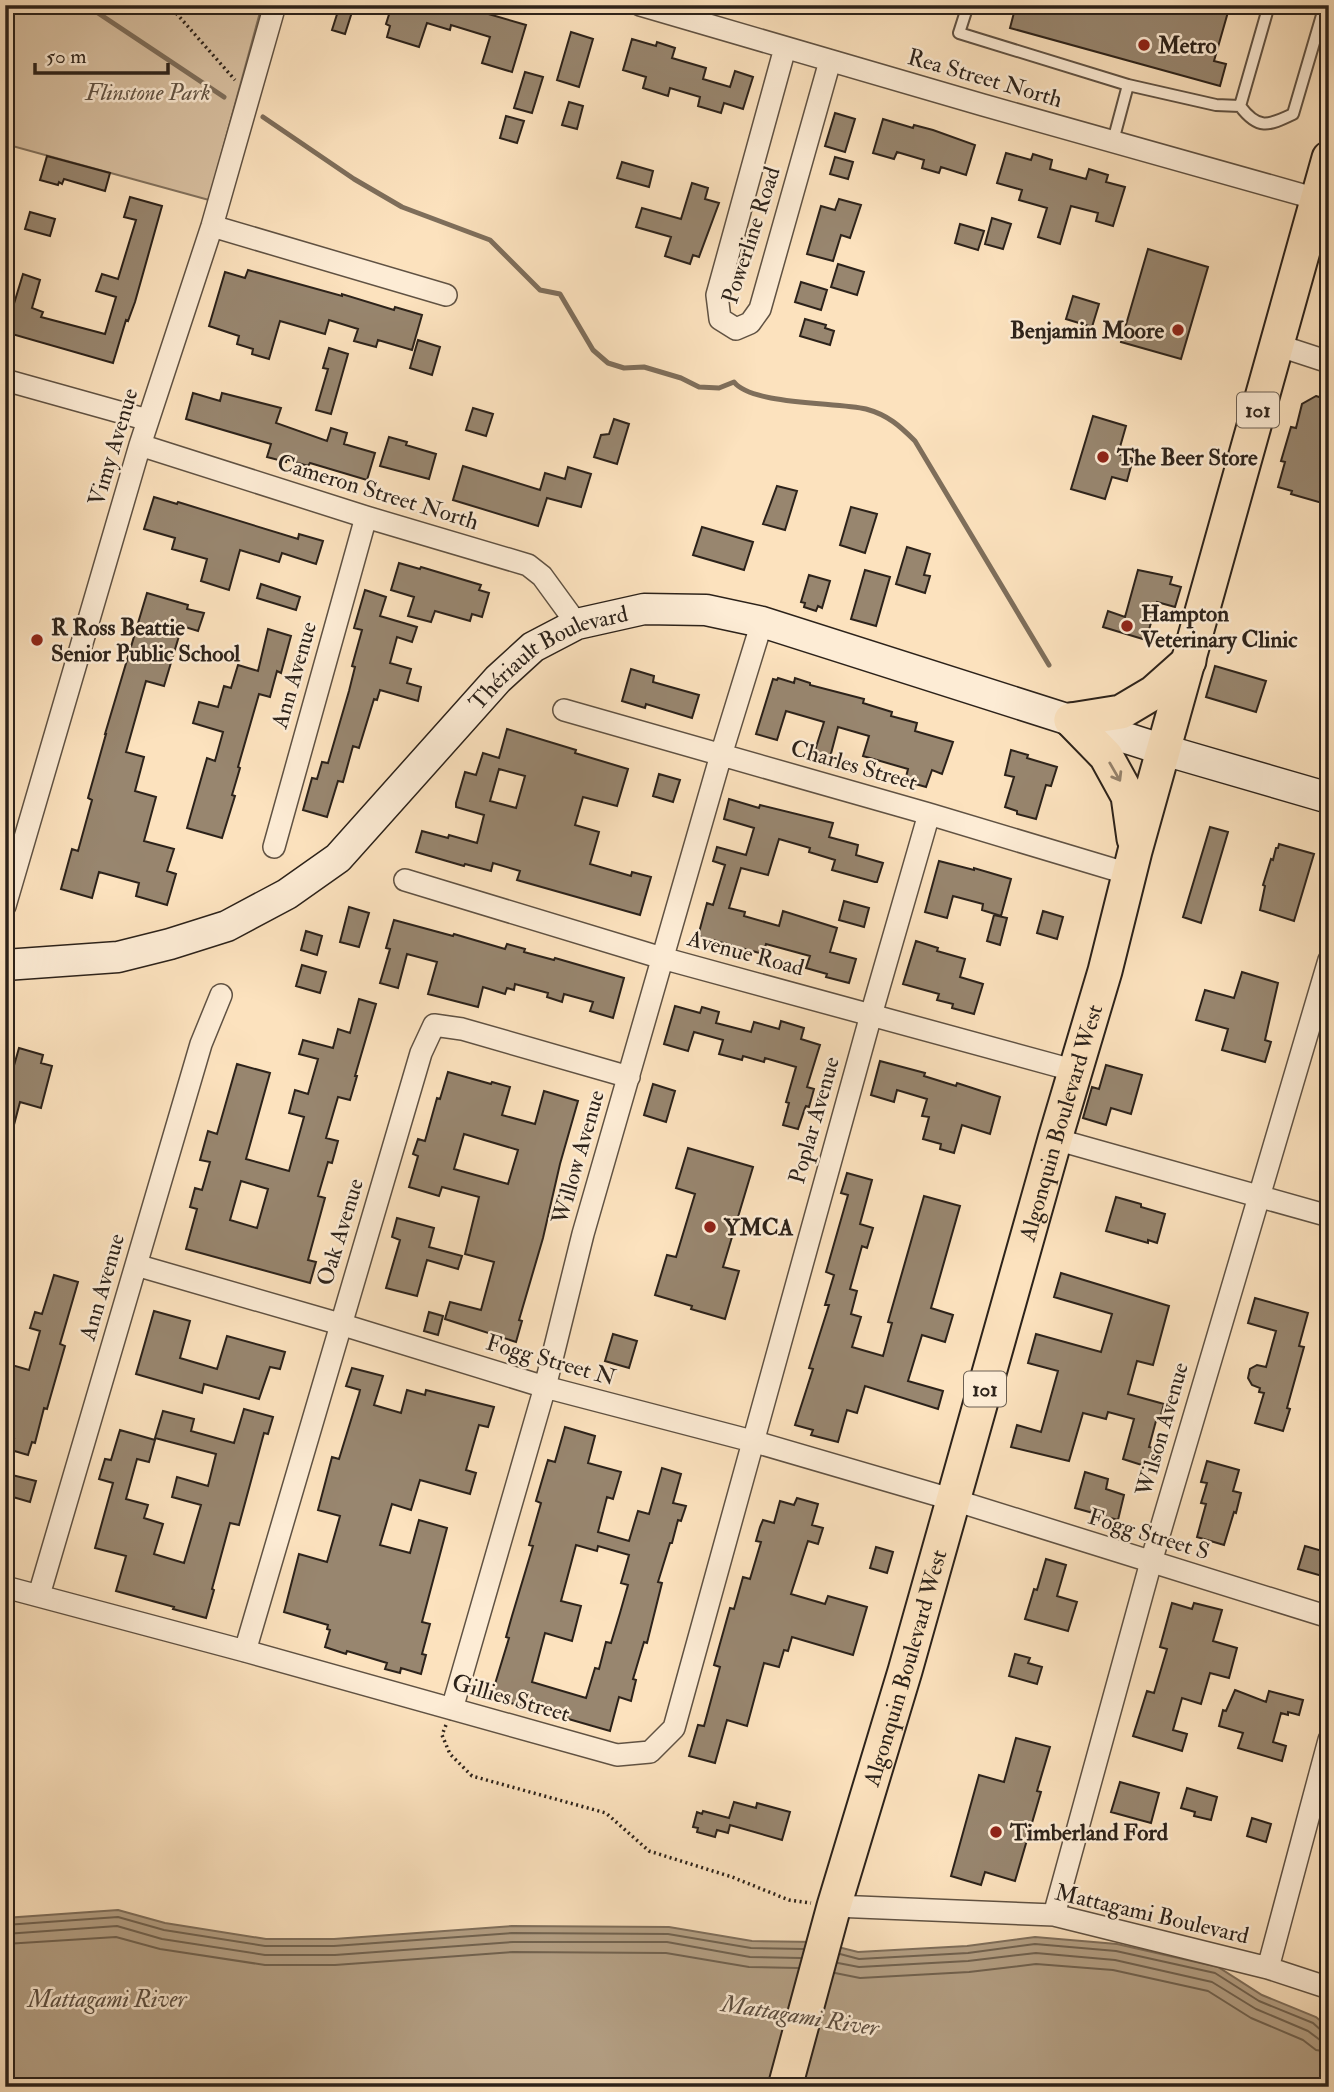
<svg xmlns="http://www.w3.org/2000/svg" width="1334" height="2092" font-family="'IM FELL Double Pica',serif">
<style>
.green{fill:#d9c1a2;stroke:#82725e;stroke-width:2}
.water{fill:#b5a186;stroke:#7e6e5b;stroke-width:2}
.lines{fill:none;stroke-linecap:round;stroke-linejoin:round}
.shore{stroke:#706250;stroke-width:2}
.stream{stroke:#7e6e5b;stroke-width:5}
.building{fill:#98866f;stroke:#2c221a;stroke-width:2;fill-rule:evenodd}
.lane-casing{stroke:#605243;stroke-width:14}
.street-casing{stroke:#605243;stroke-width:24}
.secondary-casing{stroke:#2c221a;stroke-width:33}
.primary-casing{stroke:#2c221a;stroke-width:37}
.path{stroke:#2c221a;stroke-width:3.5;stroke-dasharray:2 3.5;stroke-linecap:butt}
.lane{stroke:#fdecd5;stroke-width:10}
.street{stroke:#fdecd5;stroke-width:21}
.secondary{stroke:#fdecd5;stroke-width:30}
.primary{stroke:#fce2be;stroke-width:33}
.oneway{stroke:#94826c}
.poi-dot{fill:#8f2418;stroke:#fdecd5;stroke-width:2.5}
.labels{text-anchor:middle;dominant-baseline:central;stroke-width:5;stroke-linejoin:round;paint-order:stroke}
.shield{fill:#fdecd5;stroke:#6b5f52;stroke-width:2}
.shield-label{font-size:21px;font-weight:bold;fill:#2c221a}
.poi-label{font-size:23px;font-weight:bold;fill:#2c221a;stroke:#fdecd5;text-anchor:start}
.street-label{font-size:23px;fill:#2c221a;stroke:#fdecd5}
.park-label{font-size:23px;font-style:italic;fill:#605243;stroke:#fdecd5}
.water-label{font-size:24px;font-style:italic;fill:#5c4e40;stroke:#fdecd5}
</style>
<rect width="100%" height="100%" fill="#fce2be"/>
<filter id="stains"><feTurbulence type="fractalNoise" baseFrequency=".00286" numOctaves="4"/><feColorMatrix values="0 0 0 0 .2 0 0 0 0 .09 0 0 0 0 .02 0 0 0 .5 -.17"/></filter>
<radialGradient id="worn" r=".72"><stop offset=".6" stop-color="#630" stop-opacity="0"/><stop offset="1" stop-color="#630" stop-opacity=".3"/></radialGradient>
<path class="green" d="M5,5h257l-53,195 -204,-56z"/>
<path class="water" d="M118,1910l47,13 101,16h68l178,-13 157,1 83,14 66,1 40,10 109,-6 68,-9 82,7 101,23 44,28 54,22 13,11v59h-1324v-169z"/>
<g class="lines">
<path class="shore" d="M5,1925l113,-8 46,13 101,16h69l178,-13 156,1 83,14 52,1
M5,1934l112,-8 45,13 103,16h70l178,-13h154l83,15 51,1
M5,1944l111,-7 44,12 105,16h70l178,-13 153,1 83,14 49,1
M840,1954l19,5 109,-6 67,-9 81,7 99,22 44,28 54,22 10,9 6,1
M838,1963l21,4 109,-6 68,-8 79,7 97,22 44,27 52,22 12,9 9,2
M835,1973l25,5 109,-6 67,-8 77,6 95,21 43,27 52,22 13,10 13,2"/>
<path class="stream" d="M86,5l138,92
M263,117l91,62 48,28 88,33 50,50 20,4 33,56 15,13 16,5 20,-1 37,11 18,9 20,1 15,-6c18,23 102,20 132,27 22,6 34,17 49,32l134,224"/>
</g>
<path class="building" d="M392,5h95l-2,8 41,12 -14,47 -30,-9 8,-26 -39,-12 -1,5 -23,-7 -8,24 -32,-10 3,-11 -4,-2z
M1016,5l25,6 2,-6h187l-16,56 12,3 -6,22 -210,-58z
M339,8l13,4 -7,22 -13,-4z
M571,32l22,7 -14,48 -22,-7z
M632,39l24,7 1,-4 18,6 -3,10 34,10 -3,11 27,8 5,-16 18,6 -10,32 -19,-6 -3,10 -23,-7 2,-9 -30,-9 -2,8 -25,-8 3,-11 -23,-7z
M525,72l18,5 -11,36 -18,-5z
M569,102l14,4 -6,23 -15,-4z
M835,113l20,6 -10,33 -20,-6z
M506,116l18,5 -7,22 -17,-5z
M883,119l30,9 1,-3 19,5 42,15 -9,30 -25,-8 -2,6 -17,-5 2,-8 -27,-8 -3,7 -21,-6z
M1006,153l25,7 2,-6 19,6 -2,9 36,10 3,-10 19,6 -2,7 19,5 -12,39 -17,-5 2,-8 -27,-7 -11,38 -22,-7 9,-29 -28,-8 3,-10 -25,-7z
M47,156l63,17 -5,18 -41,-12 -2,5 -3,-2 -1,3 -18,-5z
M835,157l18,5 -5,17 -18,-5z
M622,162l31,9 -4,16 -32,-9z
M692,183l16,5 -3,11 14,4 -20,54 -6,-2 -3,9 -25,-8 6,-19 -35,-10 6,-19 39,11z
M130,197l32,9 -27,96 -7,19 -2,-1 -13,43 -108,-31v-28l8,3 10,-33 17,6 -8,28 11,4 -2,5 64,17 11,-37 -20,-6 6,-17 16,5 18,-59 -12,-3z
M839,199l22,6 -11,33 -9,-3 -8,26 -26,-7 14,-48 14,4z
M30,212l25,7 -5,17 -25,-7z
M992,218l19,6 -8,25 -18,-5z
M960,224l24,7 -6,19 -23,-7z
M1148,249l60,18 -27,92 -60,-17z
M838,264l26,8 -7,23 -26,-8z
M248,270l94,26v-2l52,16 1,-3 27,8 -10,35 -34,-10 -2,7 -22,-6 4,-12 -29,-9 -4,14 -45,-13 -11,38 -17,-5 1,-5 -16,-5 2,-8 -30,-10 16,-54 20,6z
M801,282l26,8 -6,20 -26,-8z
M1073,296l26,8 -7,23 -26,-8z
M805,319l21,6 -1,3 9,3 -4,14 -30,-9z
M418,340l22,7 -8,28 -22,-7z
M329,348l19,6 -17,60 -15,-4 12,-41 -5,-1z
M193,393l27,8 2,-8 59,15 -5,15 51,18 4,-13 16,5 -3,11 31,9 -8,27 -57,-17 -2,3 -22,-7v3l-19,-5 4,-13 -85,-25z
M1316,396l13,4v105l-38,-11 1,-3 -14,-4 7,-25 -4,-1 10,-34 5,1 6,-24z
M473,408l20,6 -7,22 -20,-6z
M1093,416l33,10 -8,28 15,5 -6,22 -15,-4 -7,22 -34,-10z
M614,419l15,5 -12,40 -23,-7 7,-22 8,-1z
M389,437l18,5 -1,3 30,9 -7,25 -49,-13z
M463,466l77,24 5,-17 20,6 3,-12 23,7 -10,33 -34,-9 -9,28 -85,-26z
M777,486l20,5 -12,39 -22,-6z
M154,497l23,7 1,-2 120,37 1,-5 24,7 -7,23 -34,-11 -3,9 -39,-12 -11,40 -28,-9 6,-22 -35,-10 3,-11 -31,-9z
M851,507l26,7 -12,39 -25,-8z
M702,527l51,15 -9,28 -51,-15z
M907,547l23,7 -6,21 6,1 -5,17 -29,-9z
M399,563l21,6 1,-2 60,18 -2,5 10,3 -7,24 -10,-3 -2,7 -35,-10 -4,11 -23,-6 6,-19 -23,-7z
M865,570l25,7 -14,49 -25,-7z
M1138,570l34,7 -2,7 11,3 -6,20 -18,-5 -11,38 -43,-13 5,-16 17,6z
M809,575l21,6 -8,27 -4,-2 -2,5 -12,-4 1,-4 -4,-1z
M261,584l39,13 -4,13 -39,-12z
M365,590l21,7 -6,19 37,11 -5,15 -15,-5 -7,26 21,6 -4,14 14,4 -3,14 -38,-11 -3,10 -3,-1 -15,49 -6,-2 -10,36 -5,-1 -11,36 -24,-7 9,-32 5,1 5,-17 6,1 21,-72 6,-24 -3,-1 10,-36 -8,-2z
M147,593l41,12 -1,4 17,4 -6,18 -16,-5 -18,60 -18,-5 -20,71 18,5 -9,34 21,6 -12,44 30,8 -7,22 9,3 -9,31 -31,-9 3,-13 -40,-11 -7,26 -31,-9 11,-40 6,2 14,-51 -4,-2 18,-64h-1z
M268,629l23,7 -10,37 -4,-2 -7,26 -11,-3 -21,73 2,1 -8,27 3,1 -13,42 -35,-10 20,-70 8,3 8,-29 -30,-9 6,-21 19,5 6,-21 7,2 7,-23 20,6z
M1215,666l51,15 -10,31 -50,-15z
M631,669l23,7 -1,6 46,13 -7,23 -46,-14 -1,4 -23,-7z
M778,678l16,5 1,-5 15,5v2l54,14 -1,4 29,9 -1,4 26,7 -2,8 38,11 -11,32 -10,-4 -6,17 -21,-6 3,-12 -45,-13 6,-20 -31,-9 -10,38 -16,-5 12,-38 -38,-11 -9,29 -21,-6 17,-55 4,1z
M507,729l69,21 -1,3 53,16 -11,37 -34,-9 -8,28 24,7 -9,32 41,12 1,-4 19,5 -11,38 -123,-35 3,-9 -27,-8 -2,8 -26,-7 -1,2 -48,-14 6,-21 26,7 1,-3 28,8 7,-28 -28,-8v-4l9,-31 11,3 7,-22 16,5zM499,769l26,7 -9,32 -26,-7z
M1011,750l17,5 -1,3 30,9 -6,19 -5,-1 -10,34 -19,-5v-3l-12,-4 9,-30 -9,-2z
M659,774l21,6 -7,22 -20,-6z
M729,799l30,9 1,-3 73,18 -4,14 29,8 -2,10 27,8 -6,19h-2l-43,-12 3,-10 -26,-8 1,-4 -31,-9 -11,36 -27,-7 -12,40 16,4 -1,4 35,10 4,-15 54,17 -7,24 26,7 -7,24 -23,-6 1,-3 -21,-6 4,-12 -44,-12 -3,10 -65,-18 9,-33 6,2 12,-40 -12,-4 4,-14 29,8 8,-27 -30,-9z
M1210,827l18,5 -27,91 -18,-6z
M1279,844l35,10 -20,67 -34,-11 5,-24 -2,-1 8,-26 2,1 3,-12h2z
M939,861l35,9v-2l37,11 -10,37 -19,-6 1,-6 -30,-8 -6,22 -22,-6z
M844,901l25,7 -5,19 -25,-7z
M349,907l20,6 -10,34 -19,-5z
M1043,911l20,6 -6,22 -20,-6z
M994,915l13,3 -7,27 -13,-4z
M394,920l59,16 1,-2 51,15 2,-5 18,5 -1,3 30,8 1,-2 69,20 -11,40 -23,-7 3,-9 -29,-8 -2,8 -15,-5 1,-4 -33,-9 -1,6 -7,-2 -2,6 -22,-7 -5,20 -50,-13 9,-32 -30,-8 -9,34 -18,-5 10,-34 -4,-1z
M306,931l16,5 -5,19 -16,-5z
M916,941l22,7 -1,3 28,8 -5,18 23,7 -9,30 -22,-6 1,-4 -16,-4 2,-6 -36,-10z
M302,965l24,7 -6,21 -24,-7z
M1242,972l36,11 -13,57 6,2 -6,20 -43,-12 6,-21 -32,-9 9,-30 29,8z
M359,999l17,5 -21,72h2l-7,24 -12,-3 -12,41 12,3 -6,22 -4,-1 -10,34 7,2 -17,62 8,2 -6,21 -124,-34 11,-40 -7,-2 5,-19 7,2 8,-28 -10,-2 8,-29 9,3 20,-70 33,9 -24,86 43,12 15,-54 -15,-4 6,-23 13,4 10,-35 -19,-5 4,-14 30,8 5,-19 12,4zM241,1181l27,8 -11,39 -27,-8z
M675,1006l25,7 2,-6 17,5 -3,11 35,9 3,-10 25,7 2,-8 23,7 -3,11 19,6 -13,42 7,2 -5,18 -3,-1 -1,2 -7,21 -15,-4 6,-22 -3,-1 10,-35 -31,-9 -1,4 -21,-6 -1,4 -23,-6 4,-14 -29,-8 -6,19 -24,-7z
M19,1048l24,7 -2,8 11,3 -11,42 -21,-6 -10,38h-5v-50h2z
M880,1061l45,12 -1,3 32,10 1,-3 43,14 -10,37 -28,-9 -8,28 -14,-4 1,-5 -18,-5 6,-22 -7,-1 5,-17 -30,-9 -3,12 -23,-7z
M1106,1065l36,10 -11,39 -20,-6 -5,17 -23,-7 9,-31 7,2z
M448,1072l43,12 1,-2 18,5 -8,28 33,9 9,-33 34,10 -18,63 -17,74 -24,82 3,1 -6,21 -71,-23 5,-17 31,8 13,-48 -29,-8 14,-57 -37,-10 -3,9 -30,-9 9,-31 -5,-2 5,-15 7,2 12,-43 3,1zM464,1134l54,16 -10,34 -54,-15z
M653,1084l22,7 -9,31 -22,-7z
M688,1148l65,19 -30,100 16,4 -14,48 -34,-10 1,-3 -37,-11 12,-40 9,2 19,-63 -19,-6z
M847,1173l25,7 -12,44 13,4 -6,20 -5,-2 -12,43 7,2 -6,23 10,3 -9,30 31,9 9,-33 -4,-1 36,-126 36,10 -29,102 22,7 -8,27 -23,-7 -14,46 35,10 -5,18 -73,-23 -8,27 -10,-3 -9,32 -27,-7 2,-5 -18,-5 18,-56 -4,-1 20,-63h-4l9,-30 -8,-3 22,-77 -7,-2z
M1116,1197l25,7v3l24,7 -8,29 -9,-3v3l-42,-12z
M397,1218l37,10 -5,19 33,9 -4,13 -31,-9 -10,36 -31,-8 14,-48 -8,-3z
M1061,1273l108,33 -16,59 -16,-4 -9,33 36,10 -4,14 -3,-1 -8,30 5,1 -6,19 -25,-8 11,-40 -26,-7 -2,7 -23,-6 -14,48 -58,-14 6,-22 24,7 17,-61 -30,-8 8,-29 65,18 11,-38 -58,-17z
M54,1275l24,7 -18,62 5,2 -18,63 -3,-1 -9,35 -3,-1 -4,13 -17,-5 3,-11 -9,-1v-75l24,7 11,-39 -10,-3 5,-16 7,2z
M1255,1298l53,15 -9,33 5,1 -17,61 3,1 -7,22 -28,-8 9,-30 -5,-1 1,-4 -8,-3 -4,-7 2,-9 7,-4 9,2 10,-36 -28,-8z
M154,1311l36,10 -10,37 37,11 10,-33 58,16 -5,17 -10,-2 -11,32 -55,-15 -2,9 -66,-19z
M429,1312l14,4 -5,19 -14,-4z
M613,1334l24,7 -8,27 -24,-7z
M352,1368l31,8 -9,29 27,8 6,-23 18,5 1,-5 68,17 -6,20 -9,-2 -13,45 10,3 -6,21 -50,-14 -9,30 -19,-6 -12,41 30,8 9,-33 28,8 -25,94 8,2 -8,30 4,1 -5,19 -20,-6 -1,5 -15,-4 2,-6 -40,-12 -1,3 -21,-7 5,-17 -3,-1 1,-4 -44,-13 15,-58 28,8 13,-46 -22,-6 14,-53 7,2 20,-65 1,-4 -14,-4z
M244,1409l29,8 -5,17 -4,-1 -25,92 -9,-2 -18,66 2,1 -8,28 -33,-9 1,-2 -58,-16 10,-35 -31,-8 18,-65 -14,-4 6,-20 6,1 9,-30 35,10 -6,22 -12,-3 -11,40 22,6 -4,13 19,6 -9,30 30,9 17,-58 -29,-8 5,-20 31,9 8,-32 -61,-16 8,-27 31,8 -3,12 43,12z
M565,1427l30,9 -7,27 33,9 -8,27 -6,-2 -9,35 31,9 9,-30 11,3 13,-46 19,6 -8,29 13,3 -5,15 -3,-1 -6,23h-2l-12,39 4,1 -15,60 -3,-1 -11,37 3,1 -5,21 -12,-4 -9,34 -52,-15 1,-5 -34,-10 -1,6 -33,-10 18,-59 -3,-1 6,-21 21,-70 -4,-1 12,-42 -5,-2 12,-41 7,2zM576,1545l21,6 1,-5 31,9 -8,28 7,2 -8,28 -9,30 -5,-1 -7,27 -4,-1 -9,30 -54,-16 13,-49 27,8 9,-35 -20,-5z
M1207,1461l32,9 -6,21 8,2 -5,20 -2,-1 -10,33 -27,-8 9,-33 -5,-1 6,-20 -6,-1z
M1085,1472l23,7 -2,10 18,6 -6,25 -43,-12z
M12,1475l24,6 -6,21 -24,-7z
M797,1498l21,6 -6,21 11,3 -5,16 -10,-3 -17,53 34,10 3,-8 39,11 -14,48 -61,-18 -4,14 -4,-1 -5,17 -15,-4 -17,63 -20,-6 -12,43 -26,-7 9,-31 6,1 16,-59 -6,-2 16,-57 4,1 9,-32 7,2 11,-37 -5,-1 4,-14 3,-7 11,3 6,-22 14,4z
M1305,1546l24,7v25l-31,-9z
M876,1547l17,5 -6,21 -17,-5z
M1046,1559l20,6 -9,31 20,6 -9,29 -43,-12 9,-30 3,1z
M1172,1603l20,6 2,-6 28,7 -9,31 24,7 -8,30 -19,-5 -9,31 -19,-6 -9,32 14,4 -5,17 -49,-15 14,-45 7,2 13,-44 -7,-2z
M1015,1654l15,4 -2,5 14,4 -5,17 -28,-8z
M1235,1690l31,12 3,-11 34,9 -4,15 -11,-3v3l-7,-2 -8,29 13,4 -4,15 -44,-13 5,-15 -24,-7 4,-16 3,1z
M1016,1738l34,9 -13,44 4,1 -26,89 -30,-9 -4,13 -30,-9 28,-101 25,7z
M1120,1782l39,11 -8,30 -40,-11z
M1187,1788l30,9 -6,23 -17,-4 1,-4 -14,-4z
M734,1802l22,6 1,-5 33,9 -8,28 -52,-15 -2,8 -11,-3 -2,7 -18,-5 1,-4 -5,-1 4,-15 5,2 1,-3 26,7z
M1252,1818l19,6 -5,18 -19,-6z"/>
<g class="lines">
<defs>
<path id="lane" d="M968,5l-9,28 169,52
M1240,106l29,-101
M1113,141l15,-56 88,20 24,1c18,24 28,20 53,8l32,-109"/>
<path id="street" d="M640,5l343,100 334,94
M785,48l-68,247 3,24 16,10 14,-6 10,-14 70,-248
M212,226l234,69
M1277,345l52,17
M5,380l143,40
M140,445l226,72 162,48 14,11 35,48
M564,710l365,104 200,60
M274,847l92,-330
M405,880l257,78 414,113
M5,906l135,-461 72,-219 63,-221
M1055,1139l274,77
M136,1265l204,59 205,63 207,54 202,59 375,117
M5,1587l240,64 372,104 33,-3 24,-24 197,-713 58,-201
M39,1595l162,-551 20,-49
M245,1651l176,-598 13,-28 28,4 167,48
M452,1709l93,-322 38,-153 138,-479 41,-133
M834,1906l220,9 214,53 61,20
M1054,1915l97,-353 178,-602
M1268,1968l61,-228"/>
<g id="secondary">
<path id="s1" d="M5,965l113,-8 52,-13 57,-18 60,-32 51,-36 160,-179 35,-32 44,-23 67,-15 62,1 56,12 402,128 165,48"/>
</g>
<g id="primary">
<path d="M1071,720l35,36 22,40 6,43"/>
<path d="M1071,720l50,-8 32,-19 36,-32"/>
<path id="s2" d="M785,2087l49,-181 71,-235 150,-532 50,-168 30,-120 194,-693"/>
</g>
</defs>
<use href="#lane" class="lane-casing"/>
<use href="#street" class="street-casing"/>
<use href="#secondary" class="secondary-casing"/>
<use href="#primary" class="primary-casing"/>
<path class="path" d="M169,5l66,75
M446,1725l-4,10 8,19 22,22 134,37 43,38 83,26 57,23 22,3"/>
<use href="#lane" class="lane"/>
<use href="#street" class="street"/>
<use href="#secondary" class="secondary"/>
<use href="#primary" class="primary"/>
</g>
<defs><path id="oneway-shaft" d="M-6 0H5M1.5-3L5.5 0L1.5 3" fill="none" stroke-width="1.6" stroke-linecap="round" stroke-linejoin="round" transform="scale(1.75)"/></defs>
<use class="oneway" href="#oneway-shaft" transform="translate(1115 772) rotate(60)"/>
<g class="poi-dot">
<circle cx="1144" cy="45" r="7"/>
<circle cx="1178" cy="330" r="7"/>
<circle cx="1103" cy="457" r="7"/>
<circle cx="1127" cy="626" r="7"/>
<circle cx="37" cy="640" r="7"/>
<circle cx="710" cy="1227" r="7"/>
<circle cx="996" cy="1832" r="7"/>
</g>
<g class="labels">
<g class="shield">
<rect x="1237" y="392.5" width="42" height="35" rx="5"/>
<rect x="964" y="1371.5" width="42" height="35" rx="5"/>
</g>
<g class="shield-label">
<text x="1258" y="410">101</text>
<text x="985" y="1389">101</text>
</g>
<g class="poi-label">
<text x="1158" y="45">Metro</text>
<text x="1164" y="330" text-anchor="end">Benjamin Moore</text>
<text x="1117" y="457">The Beer Store</text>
<text x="1141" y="613">Hampton<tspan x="1141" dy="26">Veterinary Clinic</tspan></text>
<text x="51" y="627">R Ross Beattie<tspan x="51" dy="26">Senior Public School</tspan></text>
<text x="724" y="1227">YMCA</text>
<text x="1010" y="1832">Timberland Ford</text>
</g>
<g class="street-label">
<text transform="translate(985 78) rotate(16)">Rea Street North</text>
<text transform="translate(751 235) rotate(-72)">Powerline Road</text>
<text transform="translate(113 447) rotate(-73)">Vimy Avenue</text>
<text transform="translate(378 492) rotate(17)">Cameron Street North</text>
<text stroke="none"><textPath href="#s1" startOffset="653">Thériault Boulevard</textPath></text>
<text transform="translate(294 675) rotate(-74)">Ann Avenue</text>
<text transform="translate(854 765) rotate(16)">Charles Street</text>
<text transform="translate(746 953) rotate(15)">Avenue Road</text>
<text transform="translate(814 1120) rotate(-74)">Poplar Avenue</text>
<text stroke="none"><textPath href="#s2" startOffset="1003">Algonquin Boulevard West</textPath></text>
<text transform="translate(578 1157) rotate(-74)">Willow Avenue</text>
<text transform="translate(340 1232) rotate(-73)">Oak Avenue</text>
<text transform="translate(102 1287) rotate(-74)">Ann Avenue</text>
<text transform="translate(551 1360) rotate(16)">Fogg Street N</text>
<text transform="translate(1162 1429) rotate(-74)">Wilson Avenue</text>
<text transform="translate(1149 1534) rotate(17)">Fogg Street S</text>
<text stroke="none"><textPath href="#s2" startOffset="436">Algonquin Boulevard West</textPath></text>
<text transform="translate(511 1698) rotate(16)">Gillies Street</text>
<text transform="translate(1152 1914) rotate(13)">Mattagami Boulevard</text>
</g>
<g class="park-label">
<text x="148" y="92">Flinstone Park</text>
</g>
<g class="water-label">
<text x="107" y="1999">Mattagami River</text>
<text transform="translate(800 2016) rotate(9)">Mattagami River</text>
</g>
</g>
<rect width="1334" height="2092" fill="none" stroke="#fce2be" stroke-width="28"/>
<rect x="7" y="7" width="1320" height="2078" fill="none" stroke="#2c221a" stroke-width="3.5"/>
<rect x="14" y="14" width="1306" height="2064" fill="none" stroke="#2c221a" stroke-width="2"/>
<path d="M35 63v10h133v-10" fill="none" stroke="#2c221a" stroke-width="3.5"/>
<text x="46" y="63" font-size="21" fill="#2c221a" stroke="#fdecd5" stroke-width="5" paint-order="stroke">50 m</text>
<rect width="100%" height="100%" filter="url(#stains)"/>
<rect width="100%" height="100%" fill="url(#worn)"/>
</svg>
